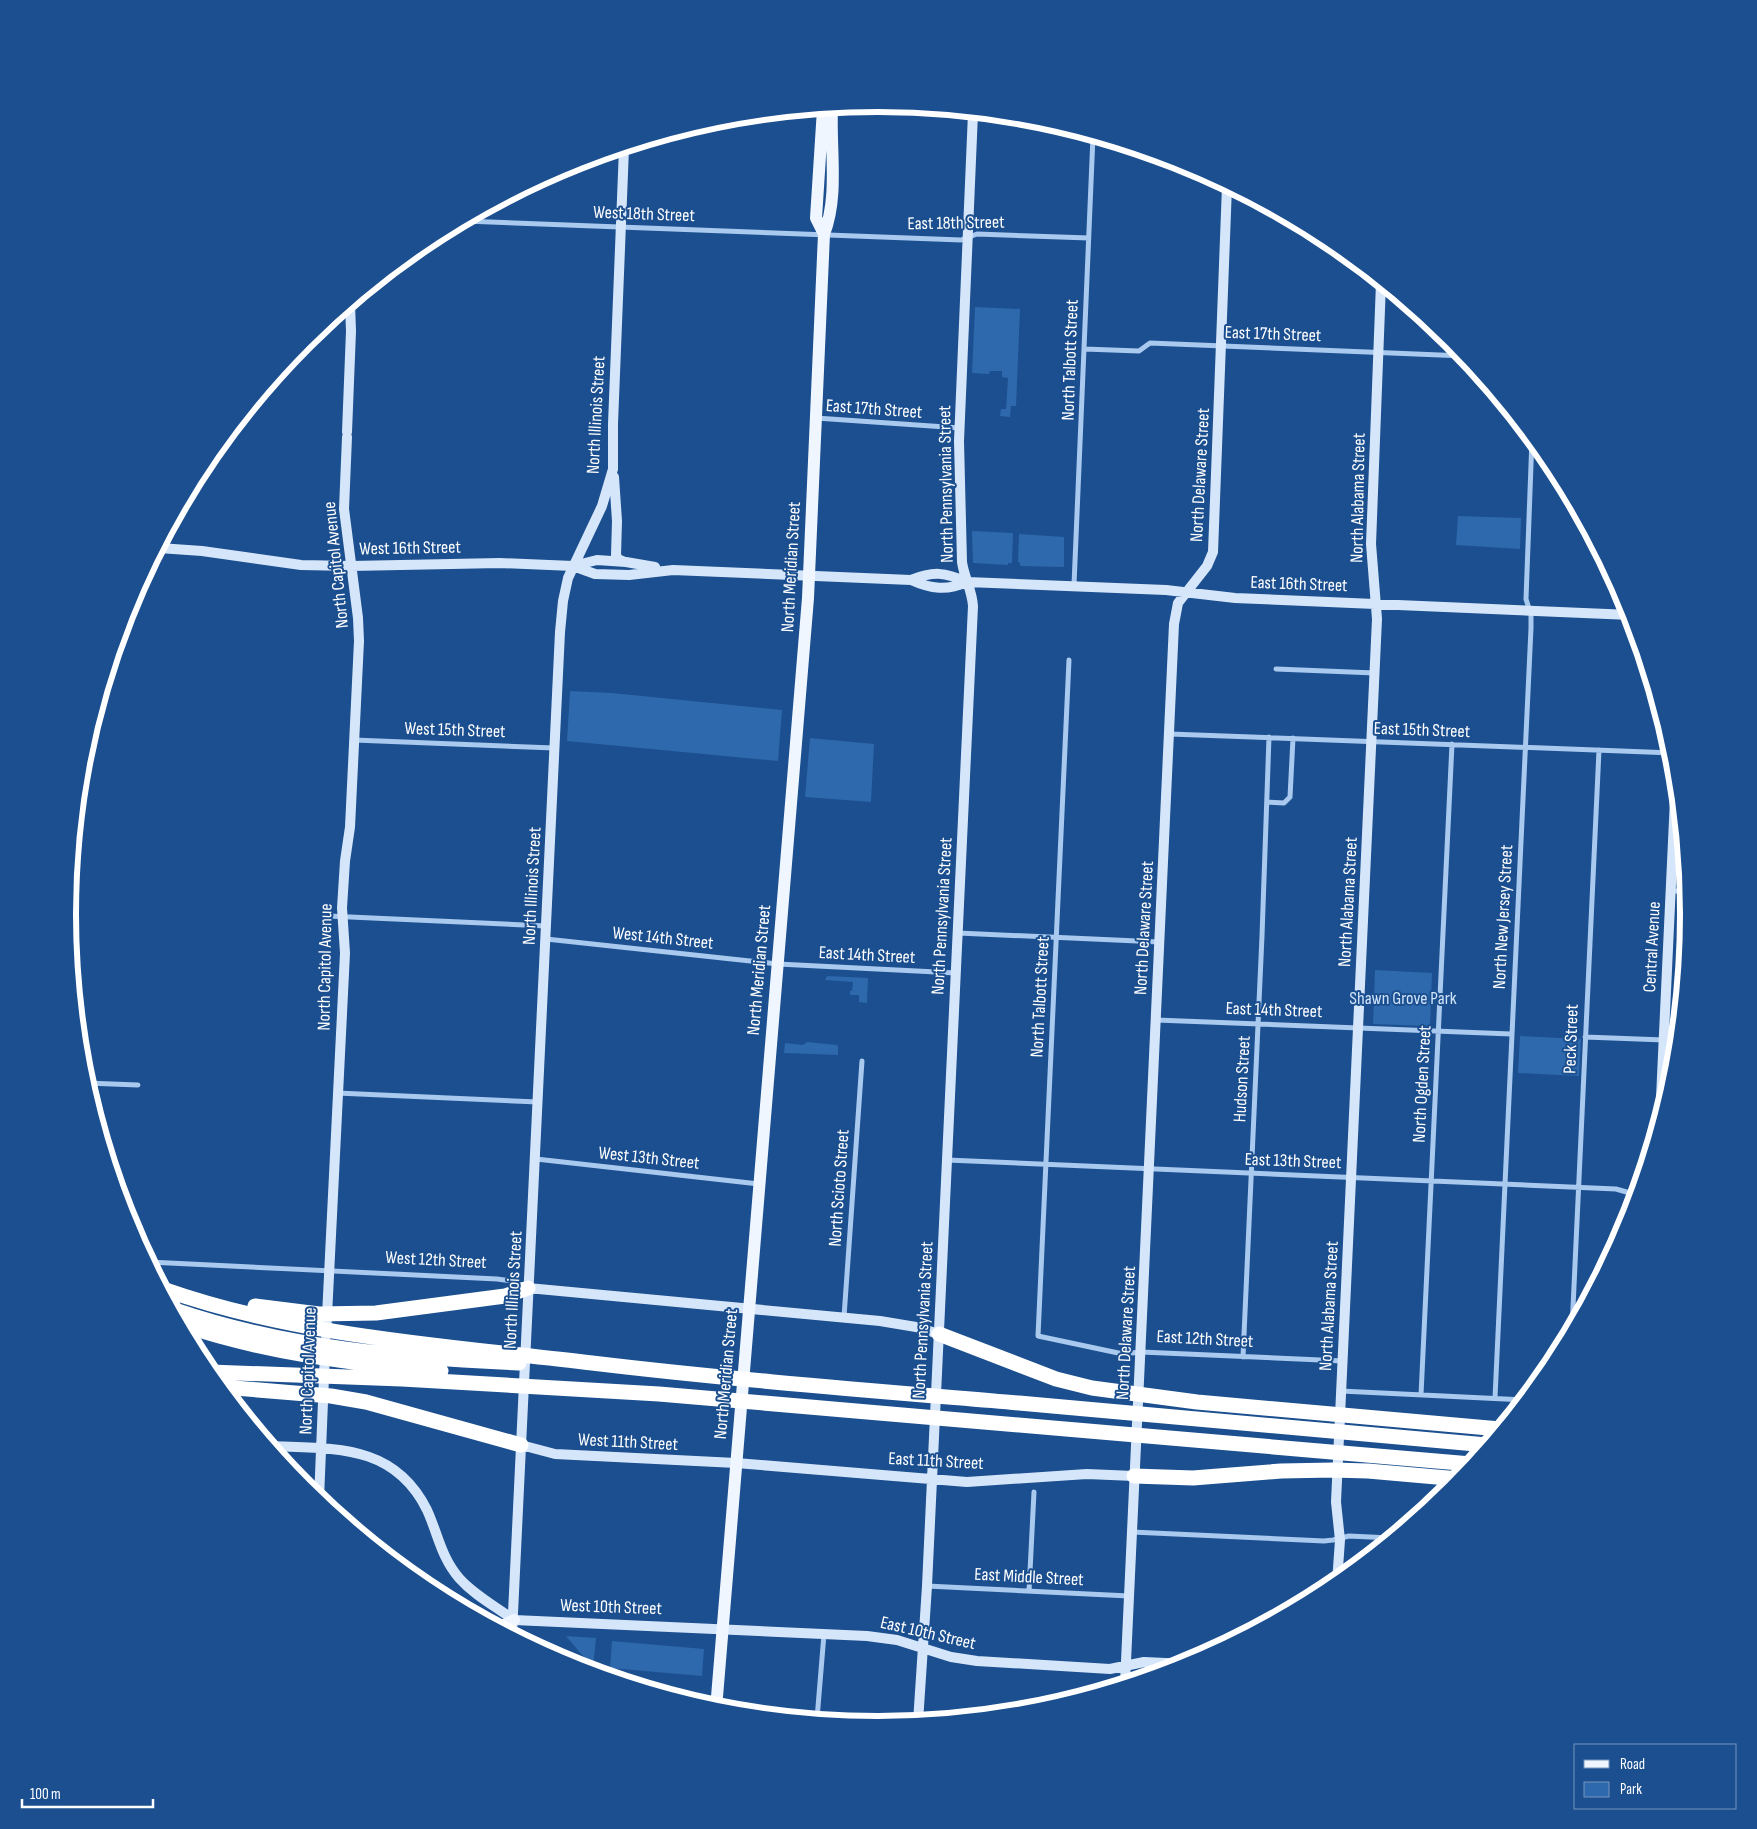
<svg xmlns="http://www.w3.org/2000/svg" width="1757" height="1829" font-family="'Sofia Sans Condensed',sans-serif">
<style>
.green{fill:#2e69ad}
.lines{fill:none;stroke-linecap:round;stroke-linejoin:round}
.street{stroke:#a9c9ee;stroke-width:5}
.secondary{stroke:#d6e6fa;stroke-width:10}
.primary{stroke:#f0f6ff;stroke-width:12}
.highway{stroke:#fff;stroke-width:15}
.labels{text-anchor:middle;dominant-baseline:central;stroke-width:4;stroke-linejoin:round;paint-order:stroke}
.street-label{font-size:18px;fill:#fff;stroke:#1b4f8f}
.park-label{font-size:18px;fill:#cfe3fa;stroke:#1b4f8f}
.rim{fill:none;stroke:#fff;stroke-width:6}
</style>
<rect width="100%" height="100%" fill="#1b4f8f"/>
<path class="green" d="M975,307l45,2 -4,97h-5l-1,11 -10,-1 1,-7h5l2,-31 -6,-1v-6h-12l-1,3 -17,-1z
M1458,516l63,2 -1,31 -64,-4z
M972,531l41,2 -1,30h-4v2l-35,-2z
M1019,534l45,3v30l-44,-1v-3l-2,-1z
M570,691l42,2 170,17 -4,51 -211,-20z
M810,738l64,6 -3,58 -66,-5z
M1375,970l57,3 -2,53 -57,-2z
M827,976l41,2 -1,25 -8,-1v-7h-9v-4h2l1,-9 -28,-2z
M1520,1036l61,3 -2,37 -61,-3z
M807,1042l30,3 1,2v8l-54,-2 1,-10 18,2z
M566,1636l30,2 -3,30z
M612,1641l92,8 -2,27 -92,-8z"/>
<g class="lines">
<path class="street" d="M464,221l497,19 16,-6 112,4
M1084,349l55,2 11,-8 314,13
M816,418l144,10
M1074,585l19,-449
M1069,660l-31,676 85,18 18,-2 202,9
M1276,669l99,4
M1170,734l503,19
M354,740l200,8
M1267,802l17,1 6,-6 3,-59
M1671,891h16
M328,916l218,10
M958,933l201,9
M546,939l232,25 178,9
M1156,1020l355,14
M1585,1037l79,3
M1663,1055h13
M86,1083l52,2
M337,1093l201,9
M536,1159l223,25
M947,1160l669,29 21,6
M149,1262l348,17 15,2 12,5
M844,1317l18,-256
M1572,1329l27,-579
M1243,1357l19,-421 7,-199
M1341,1391l184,9
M1421,1395l31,-651
M1495,1398l36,-770v-13l-5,-16 6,-161
M1132,1532l192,9 9,-1 16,-4 42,2
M927,1586l202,10
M1029,1591l5,-99
M817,1719l7,-85"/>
<path class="secondary" d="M347,432l4,-101 -1,-27
M614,477l3,44 -1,34 2,4 7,3
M159,548l43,3 99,14 50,1 149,-3 73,3 24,-6 29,2 29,5
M573,566l22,8 34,1 44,-5 238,10c22,-9 34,-8 56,2l199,8 69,8 396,17
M911,580c20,9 36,11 56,2
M1660,1119l16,-342
M528,1288l352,33 36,6 23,7
M326,1336l19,-383 -3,-45 3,-47 5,-34 9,-186 -1,-23 -14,-109 3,-72
M521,1445l34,9 181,9 231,19 120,-8 47,2
M270,1446c63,3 124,-3 157,64 11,24 14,47 32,68 15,17 36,28 55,42
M319,1499l6,-146
M1337,1582l3,-42 -4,-38 41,-883 -6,-75 10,-261
M514,1620l353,16 30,4 54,17 26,4 133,8 34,-7 43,2
M512,1634l48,-1002 3,-31 5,-23 34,-72 11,-37v-45l11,-276
M1125,1683l49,-1059 4,-21 29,-37 6,-14 14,-366
M918,1722l9,-136 46,-980c-1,-16 -9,-29 -11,-44l-3,-121 14,-328"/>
<path class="primary" d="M823,109l-7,109 8,16
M500,1627l14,-7
M716,1709l92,-1111 16,-364c15,-38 6,-85 8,-126"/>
<path class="highway" d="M163,1289c136,48 287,57 429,74 142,17 285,28 427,40 156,14 312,28 468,42
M255,1306l64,8 57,-1 129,-17 23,-8
M175,1310c111,38 227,48 344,53
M183,1325c83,28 171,39 258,46
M939,1334l117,45 36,9 105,14 303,27
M210,1372l192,7 257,15 812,70
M222,1387l109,9 35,6 155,43
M1134,1476l59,2 88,-7 52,-1 35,1 91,8"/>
</g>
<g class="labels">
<g class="street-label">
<text transform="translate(644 214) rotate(2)">West 18th Street</text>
<text transform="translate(956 223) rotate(-1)">East 18th Street</text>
<text transform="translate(1273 334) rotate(2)">East 17th Street</text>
<text transform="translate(1070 360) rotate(-88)">North Talbott Street</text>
<text transform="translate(874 409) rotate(4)">East 17th Street</text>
<text transform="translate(596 415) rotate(-87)">North Illinois Street</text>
<text transform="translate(1200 475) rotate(-87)">North Delaware Street</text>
<text transform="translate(946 484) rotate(-91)">North Pennsylvania Street</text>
<text transform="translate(1358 498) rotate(-89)">North Alabama Street</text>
<text transform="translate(410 548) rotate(-1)">West 16th Street</text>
<text transform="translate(336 565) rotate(-96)">North Capitol Avenue</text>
<text transform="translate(791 567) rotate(-87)">North Meridian Street</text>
<text transform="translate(1299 584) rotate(2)">East 16th Street</text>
<text transform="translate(455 730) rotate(2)">West 15th Street</text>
<text transform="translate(1422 730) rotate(2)">East 15th Street</text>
<text transform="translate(532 886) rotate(-87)">North Illinois Street</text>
<text transform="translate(1348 902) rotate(-87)">North Alabama Street</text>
<text transform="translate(942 916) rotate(-87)">North Pennsylvania Street</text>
<text transform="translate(1503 917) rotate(-87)">North New Jersey Street</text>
<text transform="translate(1144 928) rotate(-87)">North Delaware Street</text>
<text transform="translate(663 938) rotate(6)">West 14th Street</text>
<text transform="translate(1652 947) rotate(-87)">Central Avenue</text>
<text transform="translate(867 955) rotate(3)">East 14th Street</text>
<text transform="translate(325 967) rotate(-89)">North Capitol Avenue</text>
<text transform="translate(759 970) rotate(-85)">North Meridian Street</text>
<text transform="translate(1040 997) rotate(-87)">North Talbott Street</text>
<text transform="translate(1274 1010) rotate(2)">East 14th Street</text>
<text transform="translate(1571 1039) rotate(-88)">Peck Street</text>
<text transform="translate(1242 1079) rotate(-87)">Hudson Street</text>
<text transform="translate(1422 1084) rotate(-87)">North Ogden Street</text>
<text transform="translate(649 1158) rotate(6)">West 13th Street</text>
<text transform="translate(1293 1161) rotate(2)">East 13th Street</text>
<text transform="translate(839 1188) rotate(-86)">North Scioto Street</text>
<text transform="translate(436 1260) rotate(3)">West 12th Street</text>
<text transform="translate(513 1290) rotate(-87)">North Illinois Street</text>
<text transform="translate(1329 1306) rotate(-87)">North Alabama Street</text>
<text transform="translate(923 1320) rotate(-87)">North Pennsylvania Street</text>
<text transform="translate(1126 1333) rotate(-87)">North Delaware Street</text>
<text transform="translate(1205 1339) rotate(3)">East 12th Street</text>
<text transform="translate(308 1371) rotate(-88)">North Capitol Avenue</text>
<text transform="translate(726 1374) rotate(-85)">North Meridian Street</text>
<text transform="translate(628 1442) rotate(3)">West 11th Street</text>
<text transform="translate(936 1461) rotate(3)">East 11th Street</text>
<text transform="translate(1029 1577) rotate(3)">East Middle Street</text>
<text transform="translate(611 1607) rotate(2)">West 10th Street</text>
<text transform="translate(928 1633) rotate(13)">East 10th Street</text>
</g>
<g class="park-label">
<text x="1403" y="998">Shawn Grove Park</text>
</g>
</g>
<path d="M0 0H1757V1829H0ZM76 914a802 802 0 1 1 1604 0a802 802 0 1 1-1604 0Z" fill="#1b4f8f" fill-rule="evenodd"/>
<path class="rim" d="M76 914a802 802 0 1 1 1604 0a802 802 0 1 1-1604 0Z"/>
<rect x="1574" y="1744" width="162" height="65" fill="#1b4f8f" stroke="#7695bc"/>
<rect x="1584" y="1760" width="25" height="8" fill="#f0f6ff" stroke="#7695bc"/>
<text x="1620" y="1769" font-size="15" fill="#ffffff">Road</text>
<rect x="1584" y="1782" width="25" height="15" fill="#2e69ad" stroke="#7695bc"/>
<text x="1620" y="1794" font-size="15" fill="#ffffff">Park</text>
<path d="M22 1799v8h131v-8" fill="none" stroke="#ffffff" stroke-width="2.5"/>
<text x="30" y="1799" font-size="15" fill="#ffffff" stroke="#1b4f8f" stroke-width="4" paint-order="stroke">100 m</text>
</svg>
